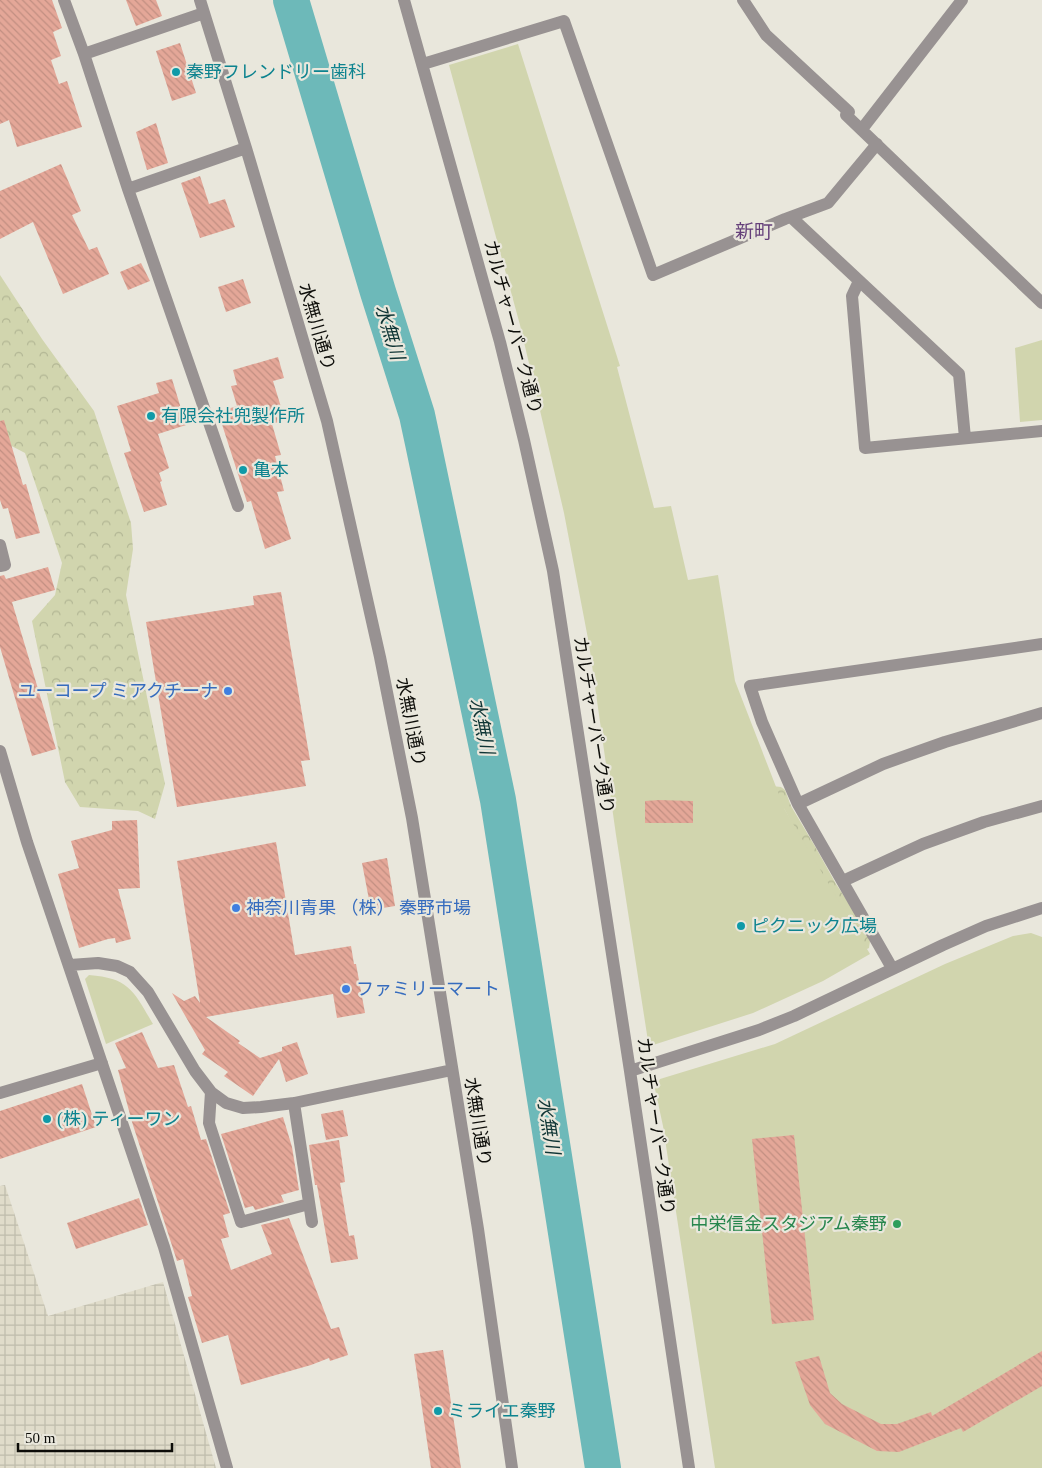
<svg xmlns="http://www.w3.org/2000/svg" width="1042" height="1468" font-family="'Times New Roman','Noto Sans JP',serif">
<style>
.industrial{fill:url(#industrial-grid)}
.forest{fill:url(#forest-crowns)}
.park{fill:#d1d5ae}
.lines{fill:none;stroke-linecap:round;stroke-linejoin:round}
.river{stroke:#6db9b9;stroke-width:36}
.building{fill:url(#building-back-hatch)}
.minor{stroke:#989292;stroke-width:12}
.culture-dot{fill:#0f9aa8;stroke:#e9e7dc;stroke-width:2}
.shop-dot{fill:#3f7fe0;stroke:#e9e7dc;stroke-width:2}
.leisure-dot{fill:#2e9e5b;stroke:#e9e7dc;stroke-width:2}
.labels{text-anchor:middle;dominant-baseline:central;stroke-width:4.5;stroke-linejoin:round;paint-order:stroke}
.culture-label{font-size:18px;fill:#0d838f;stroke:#e9e7dc;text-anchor:start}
.street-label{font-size:18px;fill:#0d0d09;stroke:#e9e7dc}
.shop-label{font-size:18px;fill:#366cbe;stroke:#e9e7dc;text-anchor:start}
.leisure-label{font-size:18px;fill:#27864d;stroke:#e9e7dc;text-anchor:end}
.neighbourhood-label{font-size:19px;fill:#65407a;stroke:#e9e7dc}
.water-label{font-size:19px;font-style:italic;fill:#0f3535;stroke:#e9e7dc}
</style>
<defs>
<pattern id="industrial-grid" width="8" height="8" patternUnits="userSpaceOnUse" patternTransform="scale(1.25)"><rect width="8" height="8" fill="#e0dcca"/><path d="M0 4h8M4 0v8" fill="none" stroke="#bfbcac"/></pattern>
<pattern id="forest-crowns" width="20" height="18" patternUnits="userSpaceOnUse" patternTransform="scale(1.25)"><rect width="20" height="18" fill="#d1d5ae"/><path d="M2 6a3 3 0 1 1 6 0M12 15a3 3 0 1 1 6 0" fill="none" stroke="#b2b694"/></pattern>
<pattern id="building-back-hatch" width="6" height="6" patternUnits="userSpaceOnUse" patternTransform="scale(1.25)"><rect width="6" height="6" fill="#e4a798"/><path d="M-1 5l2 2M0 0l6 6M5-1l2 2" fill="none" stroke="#c28f82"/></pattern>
</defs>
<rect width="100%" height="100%" fill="#e9e7dc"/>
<path class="industrial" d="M5,1185l43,131 115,-34 53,186h-216v-282z"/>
<path class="forest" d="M0,275l42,64 52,72 37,112 2,26 -7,46 39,189 -10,35 -17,-8 -58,-4 -15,-25 -33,-161 23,-26 7,-32 -37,-110 -25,-13z
M772,786l9,1 4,3 6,16 25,42 20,36 26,39 8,18 -1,7 -8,4z"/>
<path class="park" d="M518,44l102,322 -3,1 37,141 17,-2 17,74 30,-5 17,106 50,129 85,144 -47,27 -70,32 -100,32 -5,-4 -32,-206 -27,-191 -25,-131 -44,-188 -71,-260z
M1042,340v80l-22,2 -5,-74z
M1031,933l11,4v531h-327l-52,-342 -8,-37 5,-10 115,-35 170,-80 68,-28z
M89,975c41,3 45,17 64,49l-47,20 -21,-65z"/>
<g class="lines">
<path class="river" d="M291,0l87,292 39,123 6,28 75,357 105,668"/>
</g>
<path class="building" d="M0,0h52l10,28 -9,4 8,24 -10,4 8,24 8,-3 15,46 -65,20 -8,-27 -9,4z
M126,0h30l6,16 -26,10z
M180,43l16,50 -24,8 -16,-50z
M156,123l12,40 -21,7 -11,-38z
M61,164l20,47 -9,4 17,35 8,-3 12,27 -46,20 -30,-72 -33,17v-48z
M200,176l9,28 16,-5 10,28 -35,11 -19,-55z
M141,263l9,18 -22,9 -8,-18z
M243,279l8,24 -25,9 -8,-25z
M278,357l6,21 -11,3 12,39 -13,4 9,31 -6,1 9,35 -7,1 14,47 -26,10 -14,-48 -4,1 -29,-90 19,-6 -6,-20 6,-1 -4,-15z
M172,379l14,46 -28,9 11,34 -10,5 3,8 -2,1 7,23 -23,7 -20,-59 7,-2 -14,-45 42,-13 -3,-10z
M4,420l19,65 3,-1 14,49 -24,6 -8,-31 -5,1 -3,-9v-79z
M48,567l7,23 -43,12 44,147 -24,7 -32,-109v-71l4,-1 2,4z
M281,592l29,168 -9,1 5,25 -129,21 -31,-185 108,-17 -1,-9z
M659,800l34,1v22h-48v-22z
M137,820l3,68 -22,1 13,50 -15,4 -1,-5 -7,1 -29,9 -21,-74 21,-6 -8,-27 41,-11v-9z
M276,842l19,113 56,-9 3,18h2l9,49 -28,5 -4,-24 -127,23 34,24 -2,2 22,15 22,-7v-4l15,-5 11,32 -22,8 -7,-23 -26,37 -29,-20 4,-4 -26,-18 3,-4 -33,-57 12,8 11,-5 5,7 -23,-142z
M387,858l8,48 -24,4 -9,-47z
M142,1032l16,36 16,-3 14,42 3,-1 10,34 5,-1 24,74 -7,2 6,22 -8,2 10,31 41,-16 -11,-29 28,-7 42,111 8,-2 9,28 -18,6 -1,-3 -18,7 -70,20 -13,-50 -26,8 -14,-46 4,-1 -9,-37 -6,2 -45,-139 -14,-52 8,-2 -11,-25z
M82,1084l14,43 -96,32v-48z
M343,1110l5,26 -22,4 -5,-26z
M283,1117l9,30 7,43 -18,5 3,7 -29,8 -2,-4 -8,2 -24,-74z
M794,1135l20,185 -42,4 -20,-185z
M339,1140l6,42 -5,1 9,53 5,-1 4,24 -27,4 -14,-78h-2l-6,-40z
M139,1198l9,27 -72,24 -9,-26z
M443,1350l18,118h-30l-17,-114z
M1042,1351v35l-79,46 -2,-4 -62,24 -22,-1 -52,-27 -15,-19 -15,-43 24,-6 11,37 12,11 39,20h16l34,-12 1,4z"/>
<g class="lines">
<path class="minor" d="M64,0l20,54 44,135 110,317
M200,0l46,148 81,273 53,236 32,161 66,411 34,239
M404,0l96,342 24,98 29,131 77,500 59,397
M743,0l23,35 83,77 -3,3 196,188
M84,54l120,-41
M423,64l141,-43 89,254 132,-56 43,-16 49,-59
M862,129l100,-129
M128,189l118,-41
M791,217l168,157 6,64
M859,281l-7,15 13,152 177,-17
M0,545l5,20 -5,1
M0,751l27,91 137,405 63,221
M798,804l85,-40 62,-22 97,-29
M843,881l80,-37 61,-22 58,-16
M70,965l28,-2 19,3 13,6 18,20 47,79 16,21 15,11 17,5 18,-1 33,-4 158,-33
M892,968l-94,-164 -36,-82 -12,-36 292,-42
M630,1071l129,-41 35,-14 149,-71 43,-19 56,-18
M211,1092l-2,31 32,99 68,-18
M0,1093l102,-30
M294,1103l18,119"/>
</g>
<g class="culture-dot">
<circle cx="176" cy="72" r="5"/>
<circle cx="151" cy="416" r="5"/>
<circle cx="243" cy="470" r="5"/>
<circle cx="741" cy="926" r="5"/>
<circle cx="47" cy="1119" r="5"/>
<circle cx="438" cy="1411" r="5"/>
</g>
<g class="shop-dot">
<circle cx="228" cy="691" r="5"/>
<circle cx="236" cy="908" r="5"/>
<circle cx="346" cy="989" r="5"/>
</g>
<circle class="leisure-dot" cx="897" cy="1224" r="5"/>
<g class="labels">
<g class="culture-label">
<text x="186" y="72">秦野フレンドリー歯科</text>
<text x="161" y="416">有限会社兜製作所</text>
<text x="253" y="470">亀本</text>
<text x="751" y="926">ピクニック広場</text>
<text x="57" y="1119">(株) ティーワン</text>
<text x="448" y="1411">ミライエ秦野</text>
</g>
<g class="street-label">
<text transform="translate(317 327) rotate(74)">水無川通り</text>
<text transform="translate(513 327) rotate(75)">カルチャーパーク通り</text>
<text transform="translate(411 722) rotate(79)">水無川通り</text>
<text transform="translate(594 725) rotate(81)">カルチャーパーク通り</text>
<text transform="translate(478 1122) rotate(81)">水無川通り</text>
<text transform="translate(656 1126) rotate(82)">カルチャーパーク通り</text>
</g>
<g class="shop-label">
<text x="218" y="691" text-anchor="end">ユーコープ ミアクチーナ</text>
<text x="246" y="908">神奈川青果 （株） 秦野市場</text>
<text x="356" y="989">ファミリーマート</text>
</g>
<g class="leisure-label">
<text x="887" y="1224">中栄信金スタジアム秦野</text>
</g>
<g class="neighbourhood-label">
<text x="754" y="231">新町</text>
</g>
<g class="water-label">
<text transform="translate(390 332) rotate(73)">水無川</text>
<text transform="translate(482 726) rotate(78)">水無川</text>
<text transform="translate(549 1126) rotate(81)">水無川</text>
</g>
</g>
<path d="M18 1443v8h154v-8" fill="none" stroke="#0d0d09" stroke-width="2.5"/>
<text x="25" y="1443" font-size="15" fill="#0d0d09" stroke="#e9e7dc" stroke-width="4" paint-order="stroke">50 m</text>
</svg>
